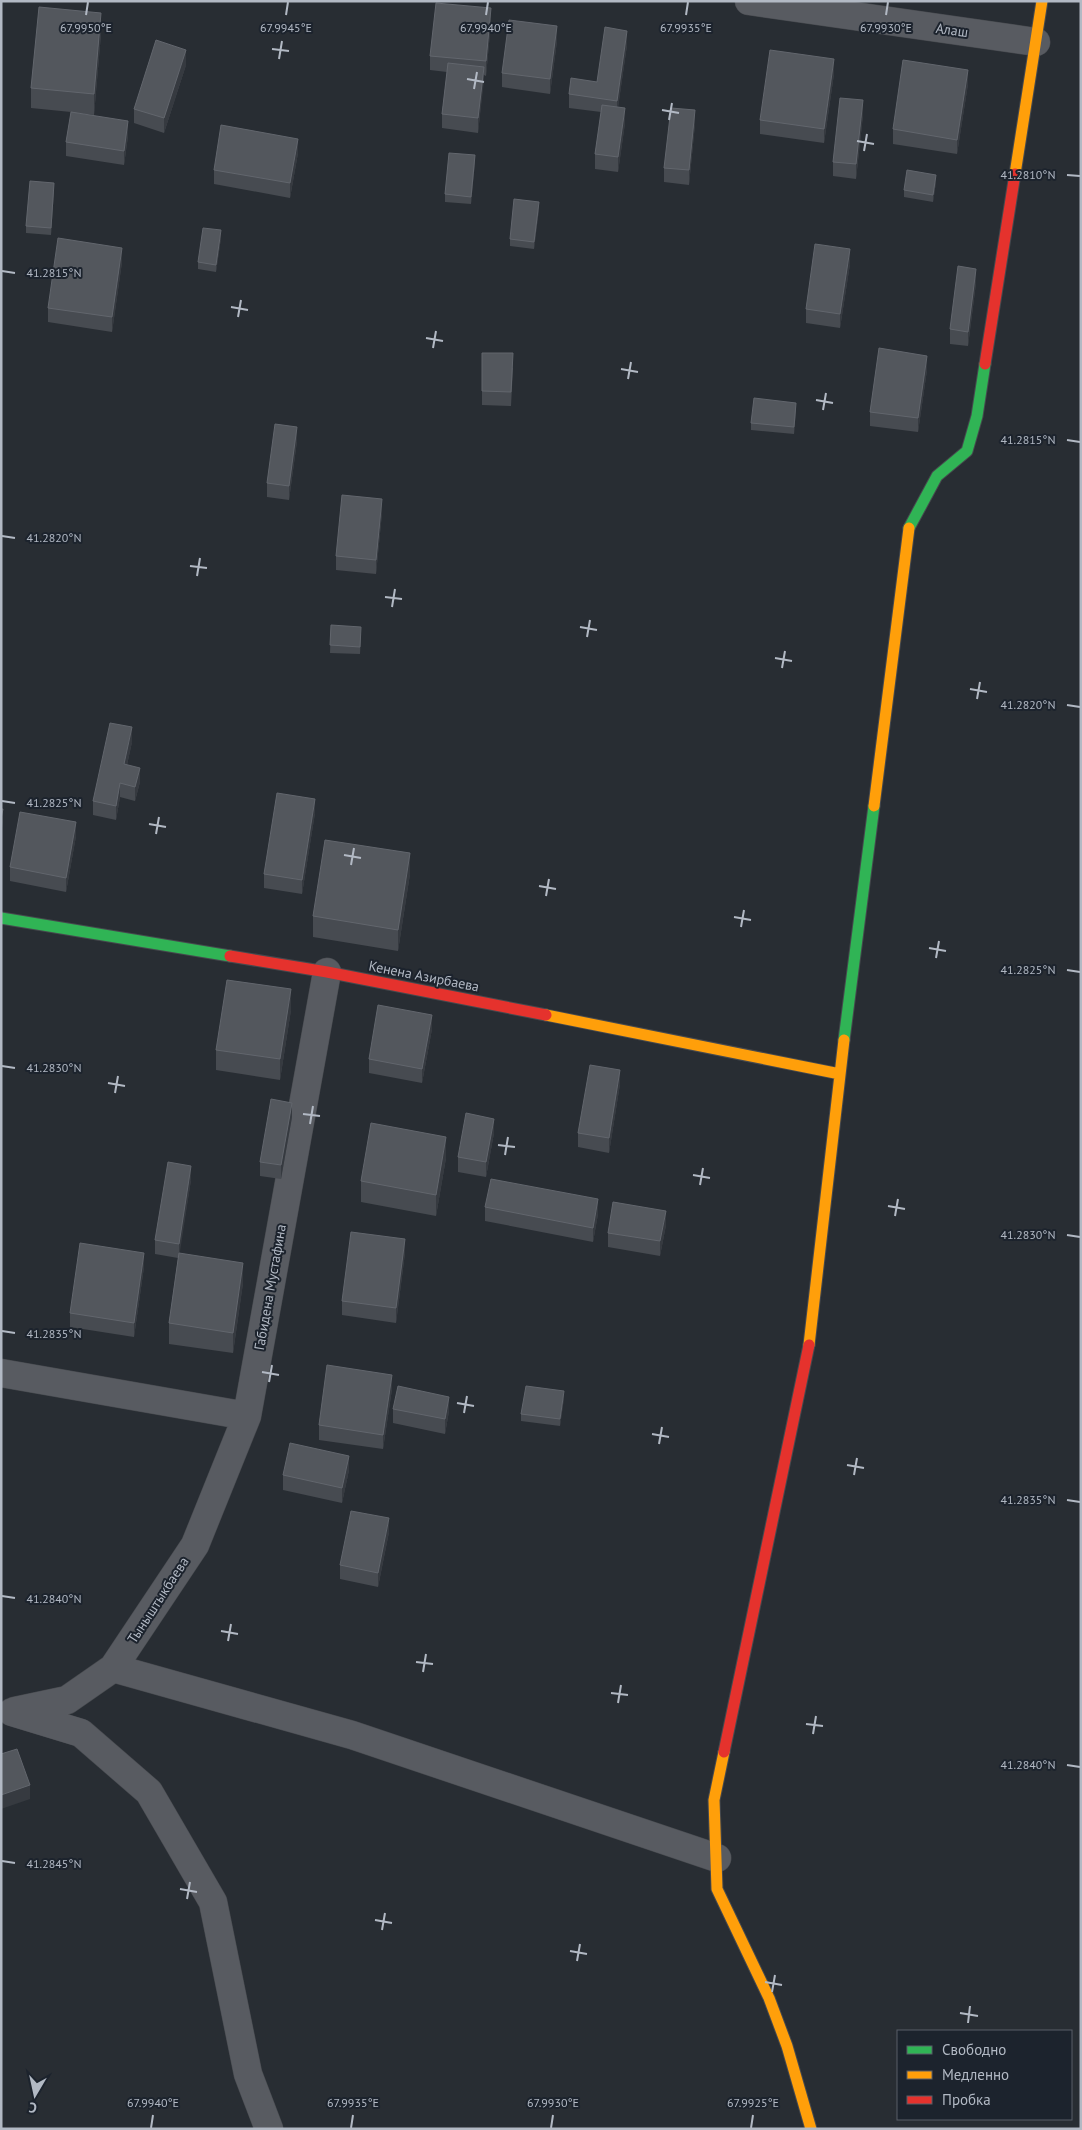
<svg xmlns="http://www.w3.org/2000/svg" width="1082" height="2130" font-family="'PT Sans',sans-serif">
<style>
.lines{fill:none;stroke-linecap:round;stroke-linejoin:round}
.street-casing{stroke:#46494e;stroke-width:29}
.fast-casing{stroke:#46494e;stroke-width:13}
.slow-casing{stroke:#46494e;stroke-width:13}
.jam-casing{stroke:#46494e;stroke-width:13}
.street{stroke:#585b61;stroke-width:28}
.fast{stroke:#30b455;stroke-width:11}
.slow{stroke:#ff9f0a;stroke-width:11}
.jam{stroke:#e5322d;stroke-width:11}
.wall{fill:#474b51}
.shaded-wall{fill:#363a40}
.building{fill:#53575d;stroke:#62666d}
.ticks{fill:none;stroke:#b2b9c4;stroke-width:2}
.labels{text-anchor:middle;dominant-baseline:central;stroke-width:4;stroke-linejoin:round;paint-order:stroke}
.street-label{font-size:14px;fill:#b2b9c4;stroke:#1c232d}
.ticks-label{font-size:12px;text-anchor:middle;fill:#b2b9c4;stroke:#1c232d;stroke-width:4;stroke-linejoin:round;paint-order:stroke}
</style>
<rect width="100%" height="100%" fill="#282d33"/>
<g class="lines">
<defs>
<path id="street" d="M749,1l287,41
M1,1373l246,43 80,-444
M113,1668l239,67 365,123
M15,1711l52,-11 46,-32 82,-123 52,-129
M12,1712l69,21 68,59 64,110 35,172 21,55"/>
<path id="fast" d="M909,528l28,-52 30,-25 10,-35 8,-52
M1,918l229,38
M844,1040l30,-234"/>
<path id="slow" d="M1015,174l27,-173
M874,806l35,-278
M546,1015l294,59
M809,1345l35,-305
M724,1752l-10,48 3,89 52,109 18,48 24,83"/>
<path id="jam" d="M985,364l30,-190
M230,956l97,16 219,43
M724,1752l85,-407"/>
</defs>
<use href="#street" class="street-casing"/>
<use href="#fast" class="fast-casing"/>
<use href="#slow" class="slow-casing"/>
<use href="#jam" class="jam-casing"/>
<use href="#street" class="street"/>
<use href="#fast" class="fast"/>
<use href="#slow" class="slow"/>
<use href="#jam" class="jam"/>
</g>
<path class="wall" d="M491,22l-5,54 -2,-1 -6,58 -36,-5v-14l5,-42 -17,-2v-14z
M101,34l-7,81 -19,-2 53,23 -4,29 -58,-9v-14l5,-30 -40,-4v-20z
M557,41l-7,53 -48,-7v-14z
M627,45l-9,62 7,16 -7,49 -23,-3v-15l6,-42 -32,-4v-14l28,-12z
M186,65l-22,68 -30,-10v-14z
M834,74l-10,69 -64,-9v-14z
M968,84l-11,70 -64,-10v-15z
M863,115l-7,64 -23,-3v-14z
M695,124l-6,61 -25,-3v-14z
M298,153l-8,45 -76,-14v-14z
M475,162l-4,42 -26,-2v-8z
M936,182l-3,20 -29,-5v-7z
M54,191l-3,44 -25,-2v-7z
M539,209l-5,40 -24,-3v-7z
M221,238l-5,34 -18,-3v-7z
M122,262l-10,70 -64,-10v-14z
M850,264l-10,64 -34,-5v-14z
M976,283l-8,63 -18,-2v-15z
M482,353l31,15 -2,38 -29,-1z
M927,370l-9,62 -48,-6v-14z
M796,410l-2,24 -43,-4v-7z
M297,441l-8,59 -22,-3v-14z
M382,513l-6,61 -40,-4v-14z
M331,625l30,9 -1,20 -30,-1z
M132,742l-5,23 13,17 -5,19 -15,-4 -4,23 -23,-5v-14z
M315,813l-13,81 -38,-6v-14z
M76,836l-10,56 -56,-11v-14z
M410,874l-12,77 -85,-14v-21z
M291,1010l-11,70 -64,-10v-20z
M432,1029l-10,54 -53,-10v-14z
M620,1084l-11,69 -31,-6v-14z
M292,1117l-11,62 -21,-3v-14z
M494,1133l-8,44 -28,-5v-15z
M446,1158l-10,58 -75,-14v-21z
M191,1180l-12,73 64,30 -10,70 -64,-9v-21l9,-65 -23,-4v-14z
M485,1207l113,7 -5,28 -108,-21z
M666,1225l-6,31 -52,-9v-14z
M405,1253l-9,70 -54,-8v-14z
M144,1267l-10,70 -64,-10v-14z
M392,1389l-9,60 -64,-9v-15z
M564,1398l-4,28 -39,-5v-7z
M393,1409l56,2 -4,23 -52,-11z
M349,1470l-7,33 -59,-13v-15z
M389,1532l-11,55 -38,-8v-14z"/>
<path class="shaded-wall" d="M491,8v14l-5,54v-15z
M101,13v21l-7,81v-21z
M557,26v15l-7,53v-15z
M627,31v14l-10,70v-14z
M186,50v15l-22,68v-15z
M834,59v15l-10,69v-14z
M484,67v14l-6,52v-15z
M968,70v14l-11,70v-14z
M863,100v15l-7,64v-15z
M625,108v15l-7,49v-15z
M695,110v14l-6,61v-15z
M128,121v15l-4,29v-14z
M298,139v14l-8,45v-15z
M475,155v7l-4,42v-7z
M936,175v7l-3,20v-7z
M54,183v8l-3,44v-7z
M539,202v7l-5,40v-7z
M221,230v8l-5,34v-7z
M122,248v14l-10,70v-15z
M850,249v15l-10,64v-14z
M976,269v14l-8,63v-14z
M927,356v14l-9,62v-14z
M796,403v7l-2,24v-7z
M297,427v14l-8,59v-14z
M382,499v14l-6,61v-14z
M132,727v15l-8,36v-14z
M140,768v14l-5,19v-14z
M120,783v14l-4,23v-14z
M315,799v14l-13,81v-14z
M3,809v14l-2,10v-14z
M76,822v14l-10,56v-14z
M410,853v21l-12,77v-21z
M291,989v21l-11,70v-21z
M432,1015v14l-10,54v-14z
M620,1070v14l-11,69v-15z
M292,1103v14l-11,62v-14z
M494,1119v14l-8,44v-15z
M446,1137v21l-10,58v-21z
M191,1166v14l-12,78v-14z
M598,1199v15l-5,28v-14z
M666,1211v14l-6,31v-15z
M405,1239v14l-9,70v-15z
M144,1253v14l-10,70v-14z
M243,1263v20l-10,70v-20z
M392,1375v14l-9,60v-14z
M564,1391v7l-4,28v-7z
M449,1397v14l-4,23v-15z
M349,1456v14l-7,33v-15z
M389,1518v14l-11,55v-14z
M30,1785v14l-29,10v-14z"/>
<path class="building" d="M436,3l55,5 -5,53 -56,-5z
M39,7l62,6 -7,81 -63,-6z
M509,20l48,6 -7,53 -48,-6z
M605,27l22,4 -10,70 -48,-7 2,-16 26,4z
M156,40l30,10 -22,68 -30,-9z
M770,50l64,9 -10,70 -64,-9z
M903,60l65,10 -11,70 -64,-11z
M448,63l36,4 -6,51 -36,-4z
M840,98l23,2 -7,64 -23,-2z
M602,105l23,3 -7,49 -23,-3z
M671,108l24,2 -6,60 -25,-2z
M71,112l57,9 -4,30 -58,-9z
M221,125l77,14 -8,44 -76,-13z
M449,153l26,2 -4,42 -26,-3z
M907,170l29,5 -3,20 -29,-5z
M30,181l24,2 -3,45 -25,-2z
M514,199l25,3 -5,40 -24,-3z
M203,228l18,2 -5,35 -18,-3z
M58,238l64,10 -10,69 -64,-9z
M815,244l35,5 -10,65 -34,-5z
M958,266l18,3 -8,63 -18,-3z
M879,348l48,8 -9,62 -48,-6z
M482,353h31l-2,39 -29,-1z
M754,398l42,5 -2,24 -43,-4z
M275,424l22,3 -8,59 -22,-3z
M342,495l40,4 -6,61 -40,-4z
M331,625l30,2 -1,20 -30,-2z
M110,723l22,4 -8,37 16,4 -5,19 -15,-4 -4,23 -23,-5z
M277,793l38,6 -13,81 -38,-6z
M1,809h2l-2,10z
M20,812l56,10 -10,56 -56,-11z
M325,840l85,13 -12,77 -85,-14z
M227,980l64,9 -11,70 -64,-9z
M378,1005l54,10 -10,54 -53,-10z
M590,1065l30,5 -11,68 -31,-5z
M271,1099l21,4 -11,62 -21,-3z
M466,1113l28,6 -8,43 -28,-5z
M371,1123l75,14 -10,58 -75,-14z
M168,1162l23,4 -12,78 -24,-4z
M491,1179l107,20 -5,29 -108,-21z
M613,1202l53,9 -6,30 -52,-8z
M351,1232l54,7 -9,69 -54,-7z
M80,1243l64,10 -10,70 -64,-10z
M179,1253l64,10 -10,70 -64,-10z
M327,1365l65,10 -9,60 -64,-10z
M398,1386l51,11 -4,22 -52,-10z
M526,1386l38,5 -4,28 -39,-5z
M290,1443l59,13 -7,32 -59,-13z
M351,1511l38,7 -11,55 -38,-8z
M17,1749l13,36 -29,10v-41z"/>
<path class="ticks" d="M86,15l2,-13M286,15l2,-13M486,15l2,-13M686,15l2,-13M886,15l2,-13M272,49l17,2M279,59l3,-18M467,79l17,3M474,89l3,-17M662,110l17,3M669,120l3,-17M857,141l17,3M864,151l3,-17M1067,175l13,1M2,271l13,2M231,307l17,3M238,317l3,-17M426,338l17,3M433,348l3,-17M621,369l17,3M628,379l3,-17M816,400l17,3M823,410l3,-17M1067,440l13,2M2,536l13,2M190,566l17,2M197,576l3,-18M385,597l17,2M392,607l3,-18M580,627l17,3M587,637l3,-17M775,658l17,3M782,668l3,-17M970,689l17,3M977,699l3,-17M1067,705l13,2M2,801l13,2M149,824l17,3M156,834l3,-17M344,855l17,3M351,865l3,-17M539,886l17,3M546,896l3,-17M734,917l17,3M741,927l3,-17M929,948l17,3M936,958l3,-17M1067,970l13,2M2,1066l13,2M108,1083l17,3M115,1093l3,-17M303,1114l17,2M310,1124l3,-18M498,1145l17,2M505,1155l3,-18M693,1175l17,3M700,1185l3,-17M888,1206l17,3M895,1216l3,-17M1067,1235l13,2M2,1331l13,2M262,1372l17,3M269,1382l3,-17M457,1403l17,3M464,1413l3,-17M652,1434l17,3M659,1444l3,-17M847,1465l17,3M854,1475l3,-17M1067,1500l13,2M2,1596l13,2M221,1631l17,3M228,1641l3,-17M416,1662l17,2M423,1672l3,-18M611,1693l17,2M618,1703l3,-18M806,1724l17,2M813,1734l3,-18M1067,1765l13,2M2,1861l13,2M180,1889l17,3M187,1899l3,-17M375,1920l17,3M382,1930l3,-17M570,1951l17,3M577,1961l3,-17M765,1982l17,3M772,1992l3,-17M960,2013l18,3M968,2023l2,-17M151,2128l2,-13M351,2128l2,-13M551,2128l2,-13M751,2128l2,-13"/>
<g class="labels">
<g class="street-label">
<text transform="translate(952 30) rotate(8)">Алаш</text>
<text transform="translate(424 976) rotate(11)">Кенена Азирбаева</text>
<text transform="translate(270 1287) rotate(-80)">Габидена Мустафина</text>
<text transform="translate(158 1600) rotate(-57)">Тыныштыкбаева</text>
</g>
</g>
<g class="ticks-label">
<text x="86" y="32">67.9950°E</text>
<text x="286" y="32">67.9945°E</text>
<text x="486" y="32">67.9940°E</text>
<text x="686" y="32">67.9935°E</text>
<text x="886" y="32">67.9930°E</text>
<text x="1028" y="179">41.2810°N</text>
<text x="54" y="277">41.2815°N</text>
<text x="1028" y="444">41.2815°N</text>
<text x="54" y="542">41.2820°N</text>
<text x="1028" y="709">41.2820°N</text>
<text x="54" y="807">41.2825°N</text>
<text x="1028" y="974">41.2825°N</text>
<text x="54" y="1072">41.2830°N</text>
<text x="1028" y="1239">41.2830°N</text>
<text x="54" y="1338">41.2835°N</text>
<text x="1028" y="1504">41.2835°N</text>
<text x="54" y="1603">41.2840°N</text>
<text x="1028" y="1769">41.2840°N</text>
<text x="54" y="1868">41.2845°N</text>
<text x="153" y="2107">67.9940°E</text>
<text x="353" y="2107">67.9935°E</text>
<text x="553" y="2107">67.9930°E</text>
<text x="753" y="2107">67.9925°E</text>
</g>
<rect width="1082" height="2130" fill="none" stroke="#b2b9c4" stroke-width="5"/>
<rect x="897" y="2030" width="175" height="90" fill="#1c232d" stroke="#585f69"/>
<rect x="907" y="2046" width="25" height="8" fill="#30b455" stroke="#585f69"/>
<text x="942" y="2055" font-size="15" fill="#b2b9c4">Свободно</text>
<rect x="907" y="2071" width="25" height="8" fill="#ff9f0a" stroke="#585f69"/>
<text x="942" y="2080" font-size="15" fill="#b2b9c4">Медленно</text>
<rect x="907" y="2096" width="25" height="8" fill="#e5322d" stroke="#585f69"/>
<text x="942" y="2105" font-size="15" fill="#b2b9c4">Пробка</text>
<g transform="translate(35 2095) rotate(189)" stroke="#1c232d" stroke-width="4" paint-order="stroke">
<path d="M0-4L9 19L0 12L-9 19Z" fill="#b2b9c4"/>
<text y="-8" font-size="14" font-weight="bold" text-anchor="middle" fill="#b2b9c4">С</text>
</g>
</svg>
